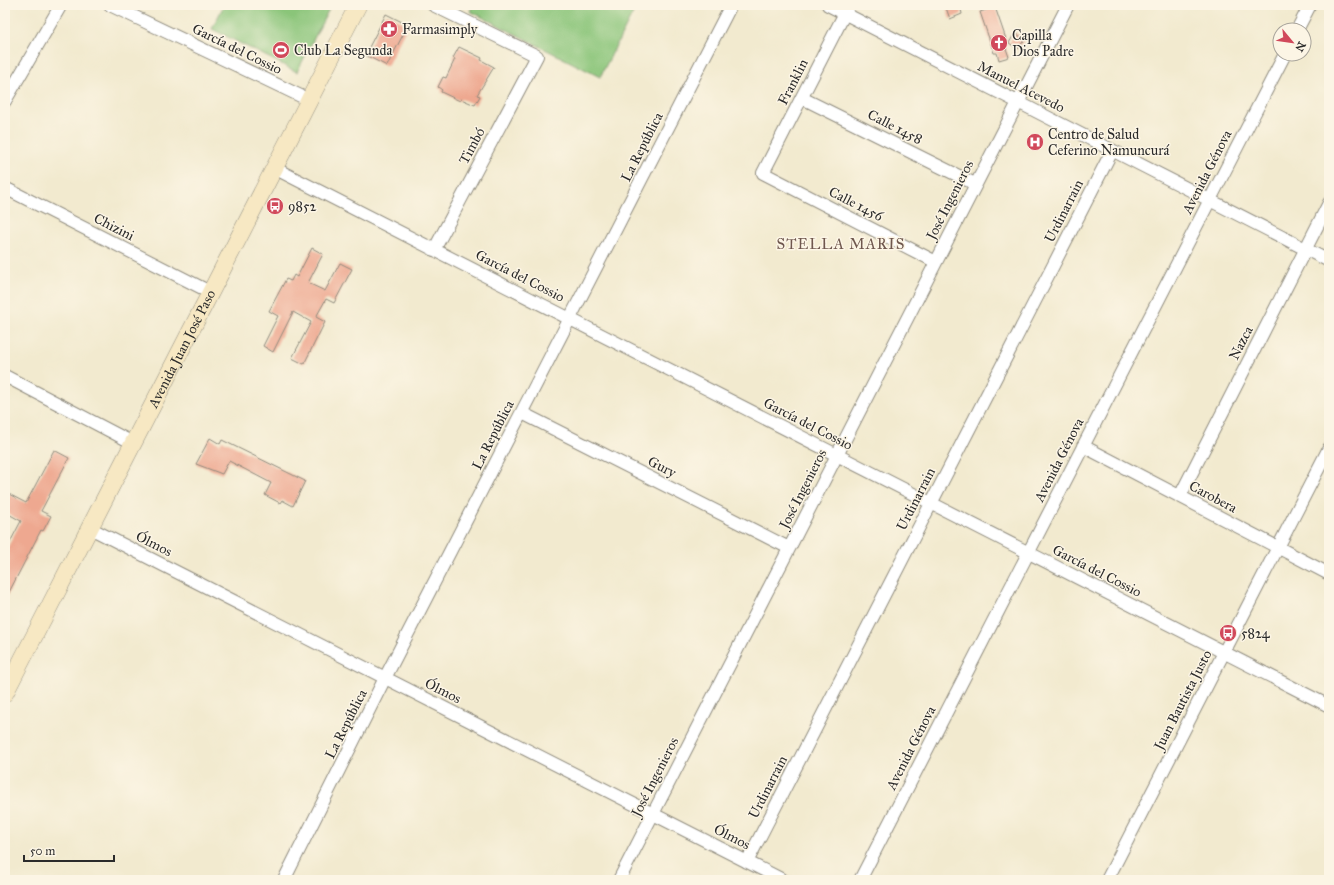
<svg xmlns="http://www.w3.org/2000/svg" width="1334" height="885" font-family="'IM FELL Great Primer',serif">
<style>
.green{fill:#8ac579;stroke:#5a7852}
.building{fill:#eea890}
.lines{fill:none;stroke-linecap:round;stroke-linejoin:round}
.street-casing{stroke:#8e8a7d;stroke-width:14}
.secondary-casing{stroke:#8e8a7d;stroke-width:18}
.street{stroke:#fff;stroke-width:12}
.secondary{stroke:#f7e8c3;stroke-width:17}
.labels{text-anchor:middle;dominant-baseline:central;stroke-width:3;stroke-linejoin:round;paint-order:stroke}
.poi-label{font-size:14px;fill:#2b2b2b;stroke:#fcf5e5;text-anchor:start}
.street-label{font-size:14px;fill:#2b2b2b;stroke:#fcf5e5}
.neighbourhood-label{font-size:15px;letter-spacing:1px;fill:#6f574e;stroke:#fcf5e5}
</style>
<rect width="100%" height="100%" fill="#fcf5e5"/>
<filter id="ink" filterUnits="userSpaceOnUse"><feTurbulence type="fractalNoise" baseFrequency=".025" numOctaves="2"/><feDisplacementMap in="SourceGraphic" scale="8" xChannelSelector="R" yChannelSelector="G"/><feConvolveMatrix kernelMatrix="1 2 1 2 8 2 1 2 1" color-interpolation-filters="sRGB"/></filter>
<filter id="wash" filterUnits="userSpaceOnUse"><feTurbulence type="fractalNoise" baseFrequency=".012" numOctaves="4" result="noise"/><feDisplacementMap in="SourceGraphic" scale="16" xChannelSelector="R" yChannelSelector="G"/><feGaussianBlur stdDeviation="0.9" result="paint"/><feColorMatrix in="noise" values="0 0 0 0 0 0 0 0 0 0 0 0 0 0 0 0 0 1.4 0 .05"/><feComposite in="paint" operator="in"/></filter>
<g filter="url(#wash)">
<rect width="100%" height="100%" fill="#f2eacf"/>
<path class="green" d="M224,5h107l-34,67 -85,-43z
M473,5h164l-37,72 -130,-66z"/>
<g id="blocks">
<path class="building" d="M945,5h15l2,9 -12,5z
M995,7l12,35 -4,-2 6,17 -10,3 -2,-7h-3l-14,-41z
M386,14l22,11 -21,41 -22,-11z
M1015,33l10,6 -7,10 -9,-6z
M459,47l23,11 -1,2 13,7 -17,28 3,1 -5,9 -14,-6 -1,2 -19,-9 1,-2 -4,-3 5,-10 3,1 9,-19 -2,-1z
M312,248l11,6 -15,29 17,8 15,-28 12,6 -18,34 -8,-4 -10,18 9,5 -21,42 -12,-6 19,-36 -18,-10 -20,40 -10,-6 15,-30 -9,-5 17,-32 5,2 3,-6 3,2z
M210,438l10,6 2,-4 83,41 -12,25 -11,-6 -2,3 -15,-8 6,-12 -42,-22 -7,13 -26,-10z
M54,450l15,8 -28,53 10,5 -8,15 -2,-1 -36,70v-48l16,-31 -16,-9v-20l21,11z"/>
</g>
</g>
<g filter="url(#ink)">
<use href="#blocks" fill-opacity="0" stroke="#8e8a7d" stroke-width="1"/>
<g class="lines">
<defs>
<path id="street" d="M110,5l199,95
M433,5l104,51 -103,194
M828,5l501,256
M849,5l-86,168 173,89
M1297,30l13,-25
M802,98l173,86
M5,101l56,-96
M274,168l1055,538
M5,188l205,104
M5,376l128,67
M522,413l267,135
M1083,446l246,128
M1180,496l149,-293
M90,528l693,352
M747,862l365,-711
M284,880l101,-202 346,-673
M619,880l449,-875
M860,880l425,-826
M1107,880l222,-432"/>
<g id="secondary">
<path id="s1" d="M5,693l353,-688"/>
</g>
</defs>
<use href="#street" class="street-casing"/>
<use href="#secondary" class="secondary-casing"/>
<use href="#street" class="street"/>
<use href="#secondary" class="secondary"/>
</g>
</g>
<defs>
<symbol id="pharmacy-disc" viewBox="-11 -11 22 22"><circle r="9.5" fill="#d1495b" stroke="#fcf5e5"/><path d="M-2-6h4v4h4v4h-4v4h-4v-4h-4v-4h4Z" fill="#fff"/></symbol>
<symbol id="church-disc" viewBox="-11 -11 22 22"><circle r="9.5" fill="#d1495b" stroke="#fcf5e5"/><path d="M-1.2-6h2.4v3.5h3.3v2.4h-3.3V6h-2.4V-.1h-3.3v-2.4h3.3Z" fill="#fff"/></symbol>
<symbol id="stadium-disc" viewBox="-11 -11 22 22"><circle r="9.5" fill="#d1495b" stroke="#fcf5e5"/><path d="M0-5a6.5 5 0 1 0 0 10a6.5 5 0 1 0 0-10ZM-3.5-1.8h7v3.6h-7Z" fill="#fff"/></symbol>
<symbol id="hospital-disc" viewBox="-11 -11 22 22"><circle r="9.5" fill="#d1495b" stroke="#fcf5e5"/><path d="M-5-5h3v3.5h4V-5h3V5h-3V1.5h-4V5h-3Z" fill="#fff"/></symbol>
<symbol id="bus-disc" viewBox="-11 -11 22 22"><circle r="9.5" fill="#d1495b" stroke="#fcf5e5"/><path d="M-5-6H5V4H4V6H2V4H-2V6H-4V4H-5ZM-3.5-4V0h7V-4ZM-3.5 1.2v1.5H-2V1.2ZM2 1.2v1.5H3.5V1.2Z" fill="#fff"/></symbol>
</defs>
<g fill-rule="evenodd">
<use href="#pharmacy-disc" x="379" y="19" width="20" height="20"/>
<use href="#church-disc" x="989" y="33" width="20" height="20"/>
<use href="#stadium-disc" x="271" y="40" width="20" height="20"/>
<use href="#hospital-disc" x="1025" y="132" width="20" height="20"/>
<use href="#bus-disc" x="265" y="196" width="20" height="20"/>
<use href="#bus-disc" x="1218" y="623" width="20" height="20"/>
</g>
<g class="labels">
<g class="poi-label">
<text x="402" y="29">Farmasimply</text>
<text x="1012" y="35">Capilla<tspan x="1012" dy="16">Dios Padre</tspan></text>
<text x="294" y="50">Club La Segunda</text>
<text x="1048" y="134">Centro de Salud<tspan x="1048" dy="16">Ceferino Namuncurá</tspan></text>
<text x="288" y="206">9852</text>
<text x="1241" y="633">5824</text>
</g>
<g class="street-label">
<text transform="translate(237 49) rotate(26)">García del Cossio</text>
<text transform="translate(793 82) rotate(-63)">Franklin</text>
<text transform="translate(1021 87) rotate(27)">Manuel Acevedo</text>
<text transform="translate(895 127) rotate(27)">Calle 1458</text>
<text transform="translate(472 146) rotate(-62)">Timbó</text>
<text transform="translate(642 147) rotate(-63)">La República</text>
<text transform="translate(1207 172) rotate(-63)">Avenida Génova</text>
<text transform="translate(950 200) rotate(-63)">José Ingenieros</text>
<text transform="translate(856 204) rotate(27)">Calle 1456</text>
<text transform="translate(1064 211) rotate(-63)">Urdinarrain</text>
<text transform="translate(114 227) rotate(27)">Chizini</text>
<text transform="translate(520 276) rotate(27)">García del Cossio</text>
<text transform="translate(1241 343) rotate(-63)">Nazca</text>
<text stroke="none"><textPath href="#s1" startOffset="387">Avenida Juan José Paso</textPath></text>
<text transform="translate(808 424) rotate(27)">García del Cossio</text>
<text transform="translate(493 435) rotate(-63)">La República</text>
<text transform="translate(1059 460) rotate(-63)">Avenida Génova</text>
<text transform="translate(662 467) rotate(27)">Gury</text>
<text transform="translate(803 489) rotate(-63)">José Ingenieros</text>
<text transform="translate(1213 497) rotate(28)">Carobera</text>
<text transform="translate(916 499) rotate(-63)">Urdinarrain</text>
<text transform="translate(154 544) rotate(27)">Ólmos</text>
<text transform="translate(1097 571) rotate(27)">García del Cossio</text>
<text transform="translate(443 691) rotate(27)">Ólmos</text>
<text transform="translate(1183 700) rotate(-63)">Juan Bautista Justo</text>
<text transform="translate(346 724) rotate(-63)">La República</text>
<text transform="translate(911 748) rotate(-63)">Avenida Génova</text>
<text transform="translate(655 777) rotate(-63)">José Ingenieros</text>
<text transform="translate(768 787) rotate(-63)">Urdinarrain</text>
<text transform="translate(732 837) rotate(27)">Ólmos</text>
</g>
<g class="neighbourhood-label">
<text x="841" y="244">STELLA MARIS</text>
</g>
</g>
<rect width="1334" height="885" fill="none" stroke="#fcf5e5" stroke-width="20"/>
<g transform="translate(1292 42) rotate(119)"><circle r="19" fill="#fcf5e5" stroke="#a8a49b"/>
<path d="M0-3L7 15L0 10L-7 15Z" fill="#d1495b"/>
<text y="-6" font-size="11" font-weight="bold" text-anchor="middle" fill="#2b2b2b">N</text>
</g>
<path d="M24 855v6h90v-6" fill="none" stroke="#2b2b2b" stroke-width="2"/>
<text x="30" y="855" font-size="12" fill="#2b2b2b" stroke="#fcf5e5" stroke-width="3" paint-order="stroke">50 m</text>
</svg>
